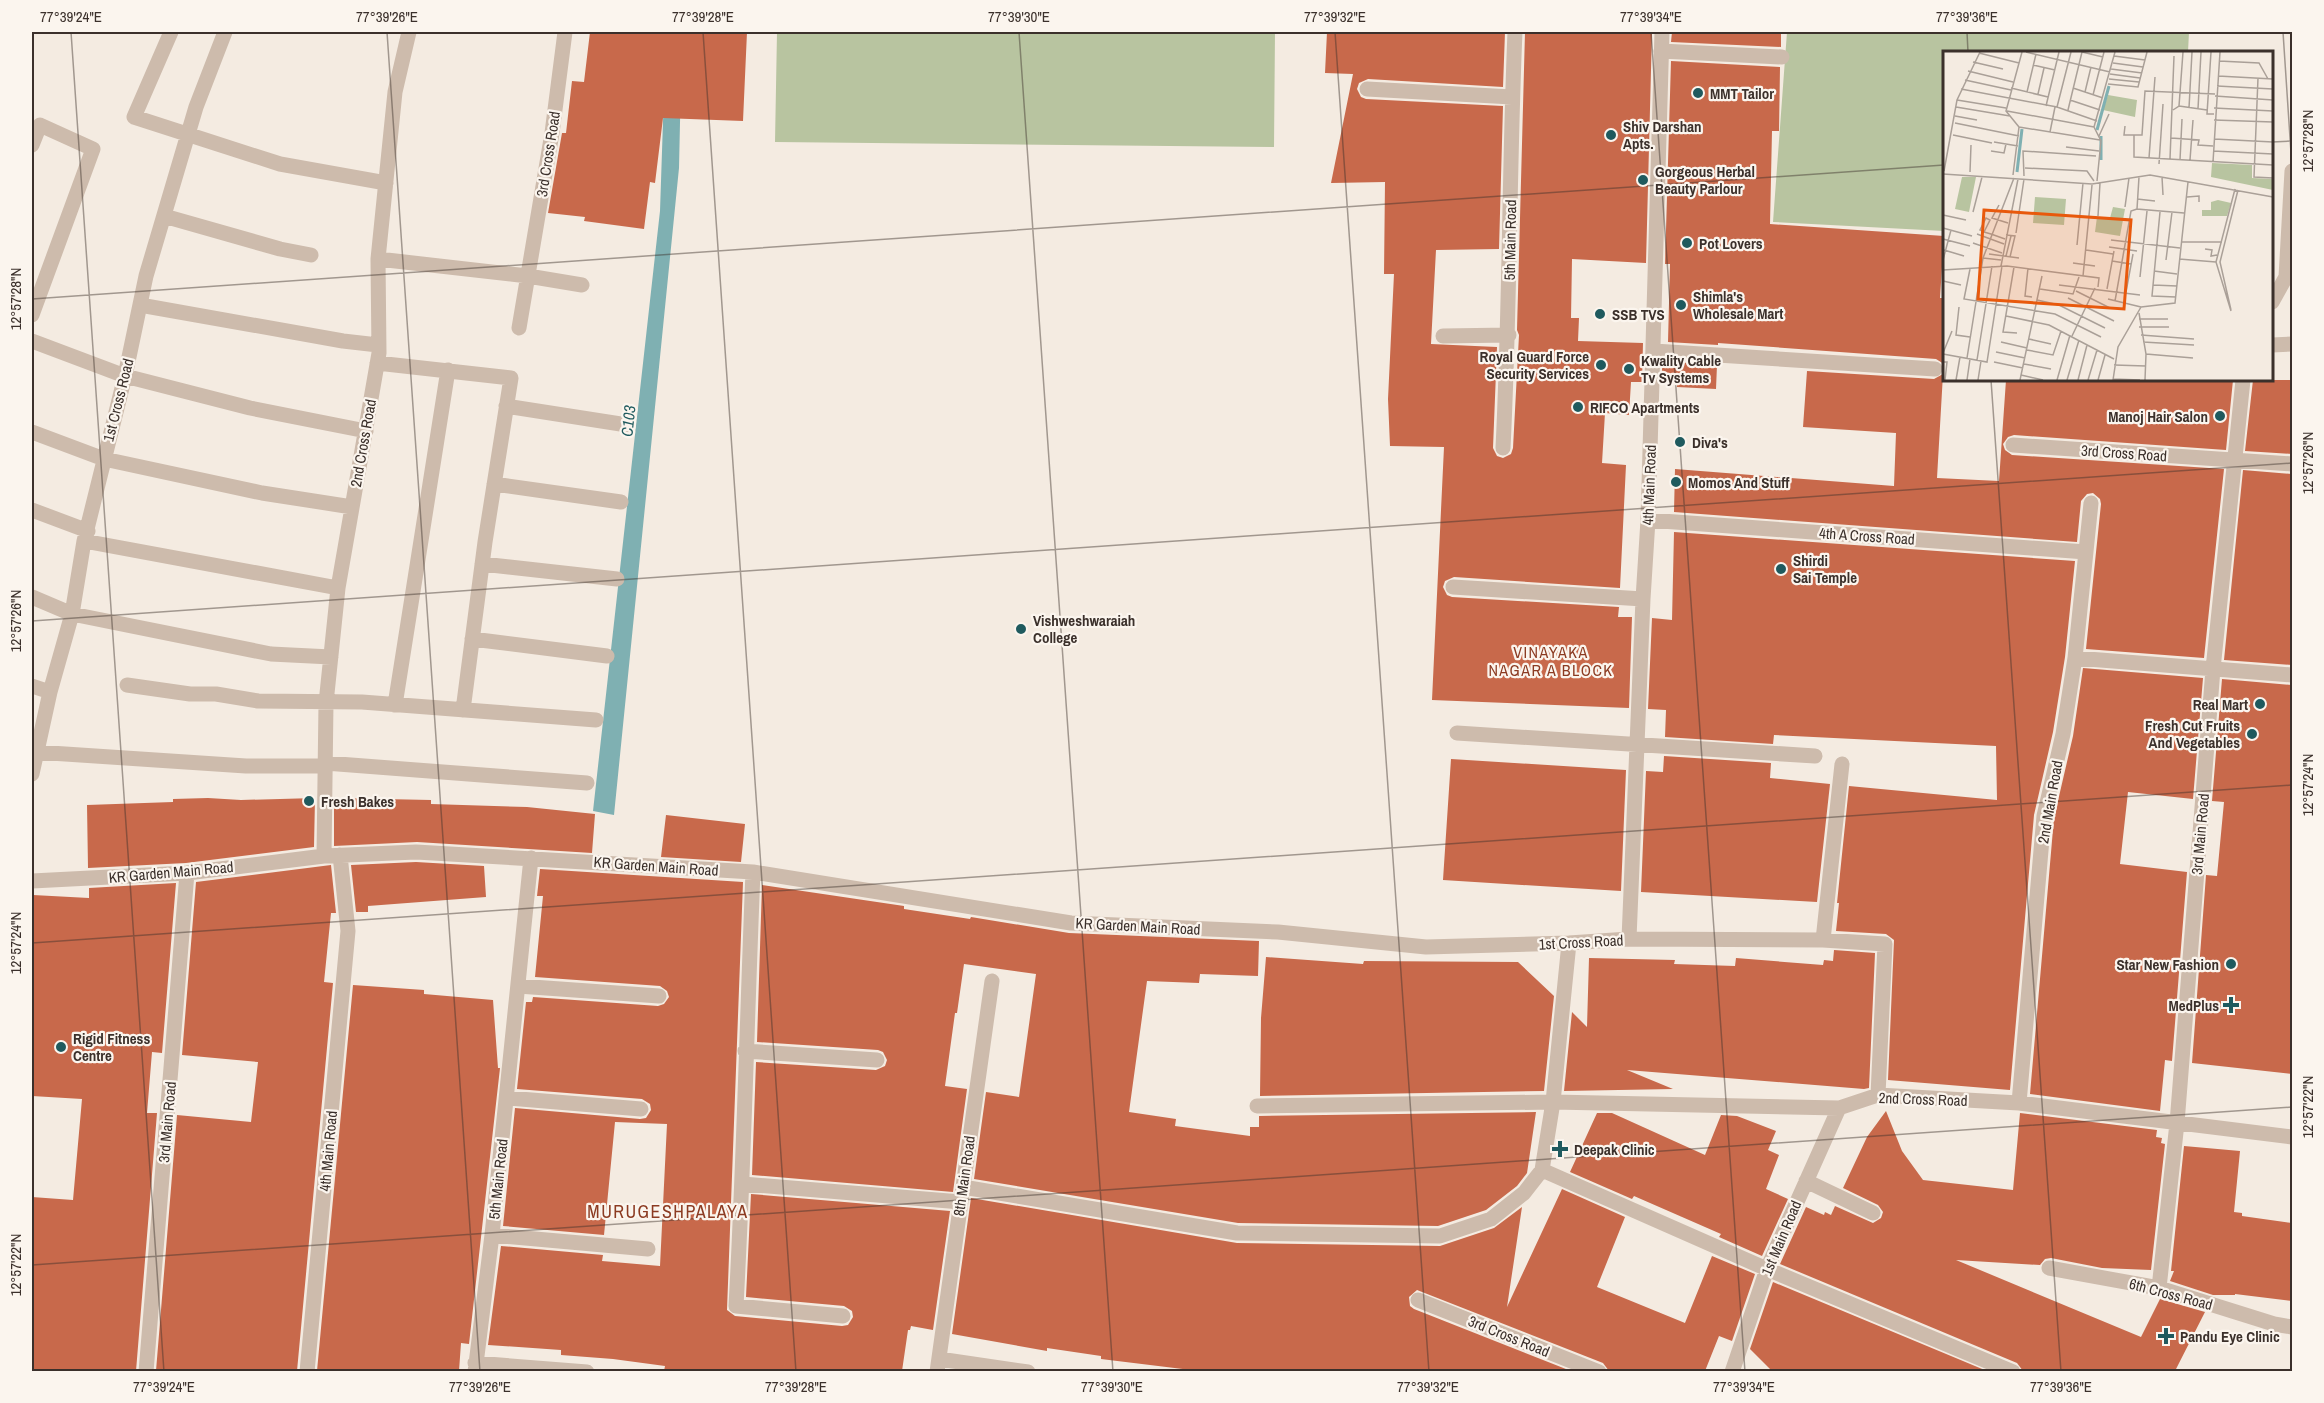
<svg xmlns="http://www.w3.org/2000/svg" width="2324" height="1403" font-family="'Archivo Narrow',sans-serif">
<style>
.green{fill:#b8c4a0}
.water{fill:#7fb0b2}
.building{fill:#c8694b}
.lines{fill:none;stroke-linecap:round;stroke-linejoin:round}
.street{stroke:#cdbbac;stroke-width:15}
.ticks{fill:none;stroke:#3b302b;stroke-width:1.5;stroke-opacity:0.45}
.poi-dot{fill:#1f5a5e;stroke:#fbf5ee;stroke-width:2}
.labels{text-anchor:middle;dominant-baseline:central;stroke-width:4.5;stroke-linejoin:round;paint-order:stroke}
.poi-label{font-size:15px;font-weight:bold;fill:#3b302b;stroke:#fbf5ee;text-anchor:start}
.street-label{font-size:15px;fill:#3b302b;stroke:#fbf5ee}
.water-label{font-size:16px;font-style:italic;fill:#1f5a5e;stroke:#fbf5ee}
.neighbourhood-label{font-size:16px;letter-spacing:1.5px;fill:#8c3b22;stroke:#fbf5ee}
.quarter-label{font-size:18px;letter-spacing:1.5px;fill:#8c3b22;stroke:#fbf5ee}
.inset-river{fill:none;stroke:#7fb0b2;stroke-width:3}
.inset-road{fill:none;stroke:#aaa098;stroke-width:1.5}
.view{fill:#e8590c;fill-opacity:0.15;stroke:#e8590c;stroke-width:3}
.inset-edge{fill:none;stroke:#3b302b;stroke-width:3}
.neatline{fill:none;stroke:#3b302b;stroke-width:2}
.ticks-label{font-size:15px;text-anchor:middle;fill:#3b302b}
</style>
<rect width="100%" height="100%" fill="#f4ebe1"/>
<path class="green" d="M777,32h498l-1,115 -499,-5z
M1787,32h402l-1,20h-244v179l-171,-9z"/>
<path class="water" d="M666,32h16l-3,136 -65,647 -21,-4 67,-600z"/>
<path class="building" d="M590,32h157l-4,89 -80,-3 -8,65 -5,-1 -6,47 -60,-8 1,-4 -37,-4 14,-80h4l6,-52 12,1z
M1327,32h178l-2,55 -135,-8 -9,4 -2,6 4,8 5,2 137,7 -4,143 -63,1 -5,94 66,3 -4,101 4,8 6,2 8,-4 2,-6 6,-113 -2,-5 8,-298h127l-6,231 -74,-4 -1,59h8l-1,23 65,2 -1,39h-11l-2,33 -24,-2 -3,50 24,2 -6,123 -166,-11 -9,4 -2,6 4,8 5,2 167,10 -1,10h14l-3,91 -197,-8 12,-253 -54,-1 -2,-47 6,-125h-10l1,-92 -54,1 22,-109 -28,-1z
M1672,32h109v15l-110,-5z
M1671,61l109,6 -1,64h-7l-2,93 174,12 -4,62h4v66l-8,-5 -218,-16v2l-50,-3 2,-78h-5z
M1662,361l55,4 -1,24 -39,-2v-3l-15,-1z
M1807,371l127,8 9,-5 -6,104 62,3 7,-101h227l-7,70 -212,-15 -6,2 -5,7 2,6 7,5 212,14 -20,189 -118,-9 15,-145 -1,-5 -7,-6 -6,1 -6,7 -4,41 -403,-30 1,-43 219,17 2,-53 -93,-6z
M2253,380h39v74l-47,-3z
M2243,470l49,4v191l-68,-5z
M1674,532l401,29 -10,96 -12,75 -19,83 -24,275 -122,-10 6,-140 -8,-6 -50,-3 3,-28h-2l12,-117 148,14 -1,-54 -222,-11 -1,9 -108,-7 1,-27 -18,-1 4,-91 20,2z
M2083,668l120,10 -10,121 -65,-7 -8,72 67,8 -15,189 -7,-1 -5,51 -130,-17 24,-276 19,-82z
M2222,679l70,6v389l-100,-11 14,-188 11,1 7,-74 -12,-1z
M1664,756l107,7 -1,15 60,6 -13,118 -176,-10 5,-121 17,1z
M1451,759l175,11 -5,121 -178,-11z
M208,798l33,2 74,-2 -1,49 -128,16 -98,5 -1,-63 86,-3v-3z
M334,798l97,2v4l96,3 68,7 -3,39 -175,-11 -83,4z
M666,815l79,9 -4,38 -80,-5z
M416,862l68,4 2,31 -118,9v6h-12l-5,-47z
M331,865l5,48h-5l-7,69 9,1 -36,388h-141l21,-256 74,7 7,-60 -76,-7 14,-173z
M540,869l203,13 -16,428 8,6 107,10 6,-1 5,-8 -1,-6 -8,-5 -98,-9 5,-103 199,17 -17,119 -22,-4 -1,4h-2l-6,41h-238l1,-5 -52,-7 -52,-4v-5l-73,-5 13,-99 102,9 -1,6 58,5 7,-142 -52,-2 -11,113 -101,-9 12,-118 125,11 6,-1 5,-8 -1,-6 -8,-5 -125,-10 9,-87h6l1,-5 125,9 6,-2 5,-7 -2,-6 -7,-5 -125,-9 8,-81h-6z
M176,883l-14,170 -10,-1 -5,61h10l-21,258h-104v-174l41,3 9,-101 -50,-3 1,-201 56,3v-10z
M762,885l142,21v3l66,10 1,-2 98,16 190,8 -1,35 -58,-2 -1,9 -52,-2 -18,131 47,7 -1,7 75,10v-9h9v-11l277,-4 -9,61 -10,13 -31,24 -48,16 -200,-3 -264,-44 12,-87 33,5 17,-123 -72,-10 -7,49h-2l-10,73 22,3 -14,103 -201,-17 4,-113 120,8 9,-4 2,-6 -4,-8 -5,-2 -121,-8z
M1834,950l41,3 -6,135 -5,1 -237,-19 46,19 -109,2 8,-79 15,15 2,-69 86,2 -1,4 61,2 1,-8 87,7 1,-5 9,1z
M1266,957l97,7 1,-3 154,1 36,34 -10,95 -284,5 1,-78z
M353,985l71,5v4l69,6 5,68h2l-31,276 -8,-1 -2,28 -71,-2v2h-71z
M1886,1111l16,40 21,29 90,10 7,-77 137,17 -1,7 6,1 -1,5 4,1 -14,126 -49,-2 -51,-10 -6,1 -5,6 -84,-5 185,77 19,-38 45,13 -30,59h-152l-6,-8 -237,-99 26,-57 18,8 1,-3 6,3 4,-9 38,17 8,-5 2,-6 -5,-7 -35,-17 24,-51z
M1597,1113h15l93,42 16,-40 16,1 39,15 -8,19 11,5 -13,34 22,10 -26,57 -43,-19 2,-3 -87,-38 -2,3 -62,-27z
M2184,1146l56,5 -6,61 8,1v3l50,7v78l-57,-7v1h-22l-43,-14 4,-10h-3z
M1562,1189l63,28 -28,70 88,36 27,-67 43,18 -23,67 -13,-5 -14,35h-96l-6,-8 -186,-73 -8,7 1,9 4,3 157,62h-372l-98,-12v-3l-54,-8v3l-95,-17 19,-136 266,45 203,3 54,-18 28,-21 -15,100z
M1773,1282l214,89h-215l-22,-22z"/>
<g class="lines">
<path class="street" d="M171,32l-37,85 146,47 106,19
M1661,51l121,6
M1367,89l145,8
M32,145l8,-20 53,24 -61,166
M164,216l116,33 31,6
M378,259l150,17 54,9
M2272,302l14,-25 6,-106
M140,305l203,36 35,4
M519,328l33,-195 13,-101
M1443,336l66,-1
M32,341l93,35 125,32 116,23
M2272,345l20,-1
M1654,351l281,18
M377,363l134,15 -26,164 -22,168
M506,406l121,19
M32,432l72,27 158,34 90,14
M2013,445l279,19
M1503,448c7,-139 6,-278 12,-416
M494,484l127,18
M32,510l56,21
M1648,520l438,32
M84,541l254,47
M482,564l135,15
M1453,587l190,12
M32,597l40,17 199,40 60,3
M472,639l135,17
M2075,658l217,17
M127,685l63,9h26l42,7 104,1 234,18
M32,686l18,6
M395,705l53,-335
M1457,733l358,23
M35,752l211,14h78
M325,763l262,20
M32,774l18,-82 22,-78 12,-73 41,-165 21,-100 50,-169 29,-75
M324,856l2,-153 12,-115 41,-235 -1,-94 17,-167 14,-60
M753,872c-6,145 -9,290 -17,434l107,10
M32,881l155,-8 137,-17 92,-4 337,20 318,51 207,9 148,15 143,-4 60,-4 194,1 62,4 -7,151
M1629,939l14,-340 5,-79 14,-488
M1823,940l19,-176
M518,986l141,10
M745,1051l132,9
M507,1098l134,11
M2019,1103l25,-287 19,-82 12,-76 16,-155
M1257,1106l296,-4 286,6 39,-13 141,8 273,34
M1542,1170l225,99 246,103
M1806,1181l67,32
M743,1184l218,18
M963,1187l274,46 203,3 51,-17 33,-26 18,-23 11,-68 16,-159
M492,1235l156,14
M2049,1268l110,20 115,36 18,3
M2159,1288l18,-165 36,-454 30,-289
M1418,1300l181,72
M939,1359l89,13
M475,1363l112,9
M146,1372l41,-499
M307,1372l41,-441 -8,-76
M475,1372l17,-137 39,-377
M937,1372l55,-391
M1732,1372l35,-103 72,-161"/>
</g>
<path class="ticks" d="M71,32l93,1340M387,32l93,1340M703,32l93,1340M1019,32l94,1340M1335,32l94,1340M1651,32l94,1340M1967,32l1,20M2283,32l9,136M2272,142l20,-1M32,299l1912,-134M1991,380l70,992M32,621l2260,-158M32,943l2260,-158M32,1265l2260,-158"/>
<g class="poi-dot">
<circle cx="1698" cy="93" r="6"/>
<circle cx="1611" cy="135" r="6"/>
<circle cx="1643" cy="180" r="6"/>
<circle cx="1687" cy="243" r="6"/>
<circle cx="1681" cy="305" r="6"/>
<circle cx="1600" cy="314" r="6"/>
<circle cx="1601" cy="365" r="6"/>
<circle cx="1629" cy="369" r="6"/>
<circle cx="1578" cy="407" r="6"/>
<circle cx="2220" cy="416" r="6"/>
<circle cx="1680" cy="442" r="6"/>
<circle cx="1676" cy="482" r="6"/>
<circle cx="1781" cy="569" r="6"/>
<circle cx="1021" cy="629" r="6"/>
<circle cx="2260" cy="704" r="6"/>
<circle cx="2252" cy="734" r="6"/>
<circle cx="309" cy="801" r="6"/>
<circle cx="2231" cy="964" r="6"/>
<path d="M2228 996h6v6h6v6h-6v6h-6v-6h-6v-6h6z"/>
<circle cx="61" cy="1047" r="6"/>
<path d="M1557 1140h6v6h6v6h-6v6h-6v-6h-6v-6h6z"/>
<path d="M2163 1327h6v6h6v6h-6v6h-6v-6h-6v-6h6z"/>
</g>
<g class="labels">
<g class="poi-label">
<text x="1710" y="93">MMT Tailor</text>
<text x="1623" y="126">Shiv Darshan<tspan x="1623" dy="17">Apts.</tspan></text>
<text x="1655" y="171">Gorgeous Herbal<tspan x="1655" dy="17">Beauty Parlour</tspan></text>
<text x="1699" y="243">Pot Lovers</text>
<text x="1693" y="296">Shimla's<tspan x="1693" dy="17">Wholesale Mart</tspan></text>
<text x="1612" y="314">SSB TVS</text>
<text x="1589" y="356" text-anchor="end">Royal Guard Force<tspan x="1589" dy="17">Security Services</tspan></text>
<text x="1641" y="360">Kwality Cable<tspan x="1641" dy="17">Tv Systems</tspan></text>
<text x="1590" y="407">RIFCO Apartments</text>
<text x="2208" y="416" text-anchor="end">Manoj Hair Salon</text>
<text x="1692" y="442">Diva's</text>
<text x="1688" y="482">Momos And Stuff</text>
<text x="1793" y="560">Shirdi<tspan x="1793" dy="17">Sai Temple</tspan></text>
<text x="1033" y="620">Vishweshwaraiah<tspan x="1033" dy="17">College</tspan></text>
<text x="2248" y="704" text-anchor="end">Real Mart</text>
<text x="2240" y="725" text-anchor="end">Fresh Cut Fruits<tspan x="2240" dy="17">And Vegetables</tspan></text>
<text x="321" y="801">Fresh Bakes</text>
<text x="2219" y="964" text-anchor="end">Star New Fashion</text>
<text x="2219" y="1005" text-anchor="end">MedPlus</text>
<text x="73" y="1038">Rigid Fitness<tspan x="73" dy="17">Centre</tspan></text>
<text x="1574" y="1149">Deepak Clinic</text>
<text x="2180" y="1336">Pandu Eye Clinic</text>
</g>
<g class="street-label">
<text transform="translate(548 154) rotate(-81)">3rd Cross Road</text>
<text transform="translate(1510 240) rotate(-89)">5th Main Road</text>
<text transform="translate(118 400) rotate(-76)">1st Cross Road</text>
<text transform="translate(363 443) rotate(-80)">2nd Cross Road</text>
<text transform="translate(2124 453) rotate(4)">3rd Cross Road</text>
<text transform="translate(1649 485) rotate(-88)">4th Main Road</text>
<text transform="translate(1867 536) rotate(4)">4th A Cross Road</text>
<text transform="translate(2050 802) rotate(-80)">2nd Main Road</text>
<text transform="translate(2200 834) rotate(-85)">3rd Main Road</text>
<text transform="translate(656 866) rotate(4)">KR Garden Main Road</text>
<text transform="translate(171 872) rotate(-5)">KR Garden Main Road</text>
<text transform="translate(1138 926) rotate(3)">KR Garden Main Road</text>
<text transform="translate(1581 942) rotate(-3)">1st Cross Road</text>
<text transform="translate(1923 1099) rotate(2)">2nd Cross Road</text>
<text transform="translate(167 1122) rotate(-85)">3rd Main Road</text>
<text transform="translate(328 1151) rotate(-85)">4th Main Road</text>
<text transform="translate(964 1176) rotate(-82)">8th Main Road</text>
<text transform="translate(498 1179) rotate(-84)">5th Main Road</text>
<text transform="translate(1781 1238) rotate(-67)">1st Main Road</text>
<text transform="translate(2171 1294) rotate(15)">6th Cross Road</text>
<text transform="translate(1509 1336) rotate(22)">3rd Cross Road</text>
</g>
<g class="water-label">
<text transform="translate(628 421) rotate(-84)">C103</text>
</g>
<g class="neighbourhood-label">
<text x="1551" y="652">VINAYAKA<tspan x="1551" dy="18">NAGAR A BLOCK</tspan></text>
</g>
<g class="quarter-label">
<text x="668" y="1211">MURUGESHPALAYA</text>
</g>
</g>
<g transform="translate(1943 51)">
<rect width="330" height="330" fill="#f4ebe1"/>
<path d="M165,44l29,5 -2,17 -32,-7zM269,112l40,2v13l21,1v11l-62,-13zM19,126h14l-7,35 -14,-3zM92,146l31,2 -2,26 -31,-2zM275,149l13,3 -4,13h-25v-6h9v-8zM170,156l12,2 -5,27 -25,-4 2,-15 13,1z" fill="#b8c4a0"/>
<path class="inset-river" d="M154,79l12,-44M158,109v-24M74,121l5,-43"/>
<path class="inset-road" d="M83,1l84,20M139,1l21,5M268,1l-4,62h7M36,2l40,10M171,5l31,4M276,10l40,2 9,16M30,11l30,7M170,12l30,4M90,14l22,5M168,18l31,4M25,20l45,11M167,23l30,4M275,25l55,3M315,27l-4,99 19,1M166,28l30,3M22,29l46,10M165,33l30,3 9,-35M274,35l56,3M68,37l37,9M130,37l30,10M18,38l96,18 40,14M84,41l9,-38M142,41l6,-25M95,43l6,-26M150,44l11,-43M272,45l58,4M14,49l49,8M127,49l30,10M103,55l13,-54M236,55l28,4M13,56l54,9M114,56l14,-55M246,57l3,-56M271,57l59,3M255,58l3,-57M125,59l14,-58M230,59l6,-4 4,-54M64,60l87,16M12,65l22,4M271,69l59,2M12,72l64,13M182,75l-1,9h18l3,-44 70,3M76,76l81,13M107,81l5,-25M10,84l39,8M191,84v22l139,8M156,85l10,-22M228,87l28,2 -1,5 15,1M271,88l59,3M51,91l24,4M123,96l33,4M48,100l13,2 2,-9M270,100l60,3M206,107l6,-81M227,108l4,-103M237,109l2,-41M247,109l3,-40M270,111l7,-110M216,113l4,-60M82,117l62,3 7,10M1,120l13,-71 23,-48M27,121l1,-27M0,123l149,10 58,-9 123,22M70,124l6,-48 -13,-16 16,-59M81,125l-1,-25 73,5M196,126l-2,32 47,4M219,126l1,18M154,130l4,-40 -7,-14 21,-75M244,146l12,-1v6M194,148l18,2M56,154l-7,13 16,5M182,156l4,-29M30,161l9,-35M217,161l-8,84 24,1M0,164l23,5M155,165l2,-33M0,177l29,8M41,181l6,-12 -4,-2 -6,12 4,2 7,2 14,5M73,182l8,-54M34,183l27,10M63,184l9,1 -5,21M0,188l27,7M168,189l69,8M238,191h41M30,192l29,10M134,194l6,-62M166,196l28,4M262,198l7,1 -1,6 6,-1M1,199l20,6M143,199l27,4M46,203l30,4M63,205l5,-20M40,207l18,2M236,208l37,3M0,209l8,-30M223,209l6,-48M169,210l19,3M130,212l22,3M58,215l17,-87M71,216l-11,65 14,1M85,217l-3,28 7,1M27,218l-6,30 91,15 46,23M0,219l64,-4 92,12 -1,9M211,220l23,3M140,225l9,-91M197,226l7,-66M0,230l18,4M116,234l81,10M210,234l24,1M97,238l33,5 6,-17M164,238l7,-38M133,240l34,17M183,241l7,-38M125,247l46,23M165,248l33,8M94,249l22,5 46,23M172,250l16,-90 6,-2M16,256l-3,28 14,2M198,256l34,-4 13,-121M288,259l-11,-48 18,-72M288,260l-15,-49 19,-73M196,262l7,41 -1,26M63,265l43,9 65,34M196,268h29M196,276h30M198,284l53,4M129,285l23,-48M86,288l22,5M58,291l26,6M200,291l51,3M84,299l26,5 8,-24M53,301l29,6M0,302l9,-22M0,303l44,8 15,-96M203,303l47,4M24,307l16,-100 31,-80M34,309l15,-94M0,311h4l-2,18M51,311l29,6M81,313l27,5M171,314l32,1M78,324l22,5M170,328l27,1M13,329l4,-23M24,329l3,-21M35,329l3,-19M77,329l22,-104M114,329l13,-45M124,329l12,-40M135,329l9,-35M145,329l9,-30M155,329l7,-25M170,329l5,-33 23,-40"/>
<path class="view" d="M41,159l147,10 -7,89 -146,-10z"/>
<rect width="330" height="330" class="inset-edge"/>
</g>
<rect width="2324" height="1403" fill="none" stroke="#fbf5ee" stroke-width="66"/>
<rect x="33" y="33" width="2258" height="1337" class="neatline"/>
<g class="ticks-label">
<text x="71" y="22">77°39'24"E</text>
<text x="387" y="22">77°39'26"E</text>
<text x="703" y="22">77°39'28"E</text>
<text x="1019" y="22">77°39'30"E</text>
<text x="1335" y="22">77°39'32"E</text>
<text x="1651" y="22">77°39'34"E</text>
<text x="1967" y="22">77°39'36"E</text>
<text transform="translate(2308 141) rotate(-90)" y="5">12°57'28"N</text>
<text transform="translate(16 299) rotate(-90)" y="5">12°57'28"N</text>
<text transform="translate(2308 463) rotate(-90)" y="5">12°57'26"N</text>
<text transform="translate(16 621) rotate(-90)" y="5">12°57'26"N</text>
<text transform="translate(2308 785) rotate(-90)" y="5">12°57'24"N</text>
<text transform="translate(16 943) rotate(-90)" y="5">12°57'24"N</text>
<text transform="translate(2308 1107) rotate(-90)" y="5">12°57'22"N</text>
<text transform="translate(16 1265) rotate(-90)" y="5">12°57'22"N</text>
<text x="164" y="1392">77°39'24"E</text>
<text x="480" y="1392">77°39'26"E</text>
<text x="796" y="1392">77°39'28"E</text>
<text x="1112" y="1392">77°39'30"E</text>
<text x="1428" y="1392">77°39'32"E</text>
<text x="1744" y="1392">77°39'34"E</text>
<text x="2061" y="1392">77°39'36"E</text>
</g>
</svg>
